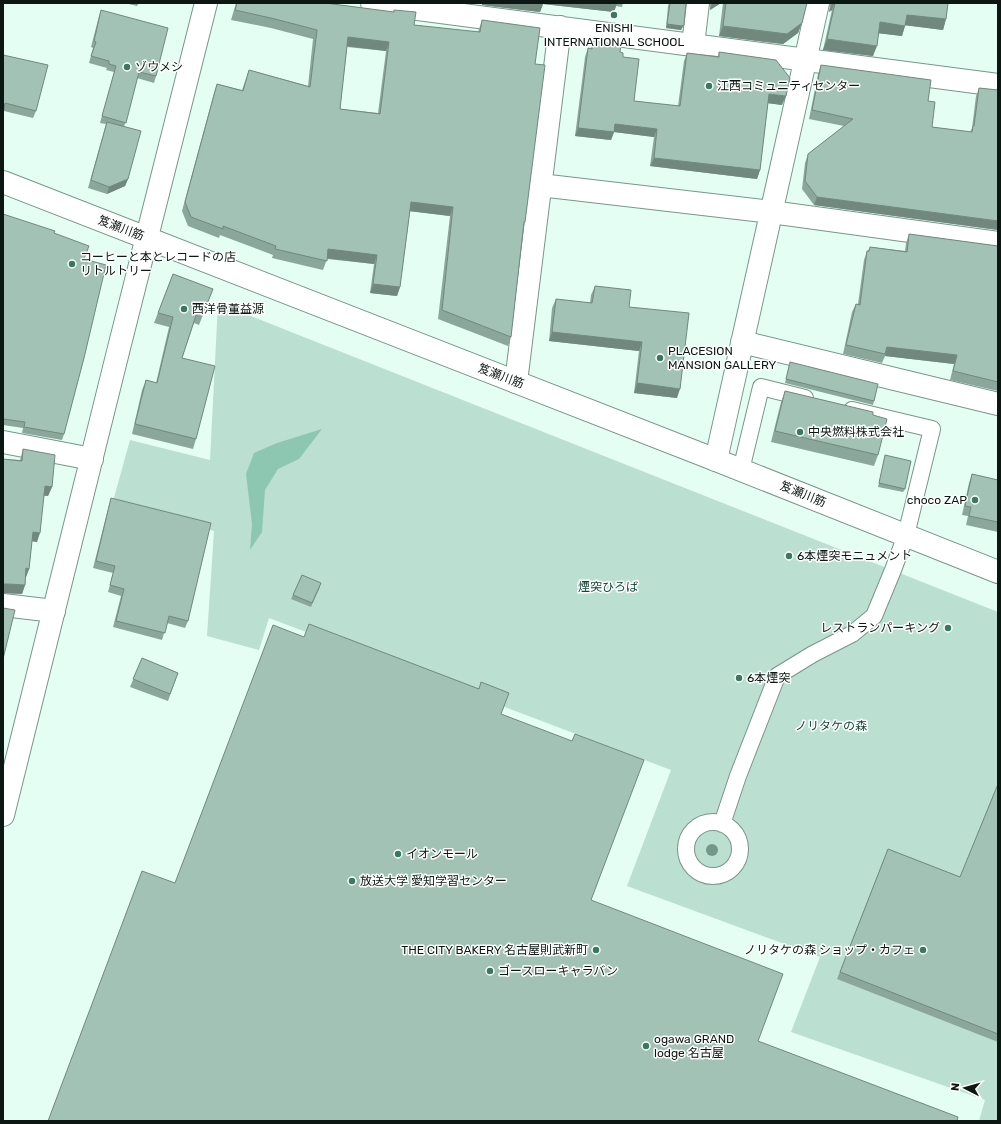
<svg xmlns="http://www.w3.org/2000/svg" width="1001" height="1124" font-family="Rubik,'Noto Sans JP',sans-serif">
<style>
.green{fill:#bbdfd1}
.water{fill:#8dc7b2}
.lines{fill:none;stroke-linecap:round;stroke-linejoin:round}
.lane-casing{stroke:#78968b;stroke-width:18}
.street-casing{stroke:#78968b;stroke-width:24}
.secondary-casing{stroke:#78968b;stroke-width:24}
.lane{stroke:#fff;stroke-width:16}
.street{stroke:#fff;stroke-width:22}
.secondary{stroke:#fff;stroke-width:22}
.tree{fill:#72988c}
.wall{fill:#8ba79c;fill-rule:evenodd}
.shaded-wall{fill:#71887f}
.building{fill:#a2c2b5;stroke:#71887f;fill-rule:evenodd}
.poi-dot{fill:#3b7864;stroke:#fff;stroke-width:1.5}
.labels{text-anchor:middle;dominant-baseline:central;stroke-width:3;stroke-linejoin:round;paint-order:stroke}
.poi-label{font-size:12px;fill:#0c1713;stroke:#fff;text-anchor:start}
.street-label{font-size:12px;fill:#0c1713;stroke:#fff}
.park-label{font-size:12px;fill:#144537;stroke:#fff}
</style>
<rect width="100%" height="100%" fill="#e4fef4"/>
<path class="green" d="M218,303l780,309v509h-19l6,-21 -194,-68 29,-75 -193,-71 44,-116 -402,-152 -10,32 -52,-14 7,-105 -102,-26 18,-65 80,20z"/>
<path class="water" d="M322,429l-23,30 -21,10 -13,21 -3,42 -12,18 2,-26 -6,-50 8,-21 23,-10z"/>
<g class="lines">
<defs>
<path id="lane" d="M741,470l20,-83 44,11
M686 849a27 27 0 1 1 54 0a27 27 0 1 1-54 0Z
M722,824l16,-48 39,-100 36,-22 39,-20 22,-18 19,-46 13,-35 26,-106 -80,-19"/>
<path id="street" d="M372,3l626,82
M693,45l5,-42
M540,185l231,27 227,31
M742,342l256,62
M516,382l44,-355
M3,442l89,17
M716,460l102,-457
M3,605l51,6"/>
<path id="secondary" d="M3,182l713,278 282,112
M3,815c67,-270 134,-542 203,-812"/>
</defs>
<use href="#lane" class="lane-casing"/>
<use href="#street" class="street-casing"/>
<use href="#secondary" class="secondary-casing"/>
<use href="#lane" class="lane"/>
<use href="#street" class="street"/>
<use href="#secondary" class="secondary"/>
</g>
<circle class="tree" cx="712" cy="850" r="6"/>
<path class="wall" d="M124,3h15l-2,3z
M236,3h89l68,9 1,-2 20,15 64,7 4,-12 53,44 -11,162 -13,111 -3,9 -70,-27 12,-103 -40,-5 -10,76 -3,9 -27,-3 4,-29 -47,-5 -4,11 -51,-12 1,-3 -53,-20 -1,3 -31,-12 -6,-15 32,-118 3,-9 25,6 7,-20 59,16 5,-47 -42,-11 -40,-8zM347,47l39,4 -8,62 -38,-4z
M482,3h141l-1,4 -6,-1 -2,6 -71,-8 -3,8 -58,-7z
M669,3l15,22 -2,3 -1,2 -15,-2 2,-22z
M710,3h11l-11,7z
M723,3h84l-9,30 -15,11 -64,-8z
M830,3h118l-2,16 -3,11 -38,-5 -3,11 -24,-3 -5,23 -50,-6 9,-40 -3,2z
M101,10l55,66 -2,7 -17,-5 -13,49 4,52 -3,7 -18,8 -19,-6 18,-64 -6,-1 14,-51 -8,-2 1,-2 -18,-5 4,-15 -2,-1 8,-31z
M593,41l27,11 3,5 11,44 44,5 6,-45 3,-8 31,3 1,-4 63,53 -14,-2 -8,67 -3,9 -107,-13 4,-29 -40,-5 -3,8 -36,-4 10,-79 3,-9 3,1z
M3,55l33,56 -3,7 -29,-7z
M821,65l107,36 4,26 38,5 2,-4 4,-32 3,-8 19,2v140l-184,-25 -12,-16 3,-26 3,-9 36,-28 -35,-7 9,-45z
M3,214l51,19 30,26 -20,175 -2,6 -40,-7 1,-5 -20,-3z
M909,234l89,12v145l-48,-11 4,-16 -69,-8 -3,7 -39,-9 9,-42 4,-8h2l6,-44 3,-9h1l2,-4 35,4 1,-8z
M173,274l40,15 -14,36 -5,-2 -12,35 14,81 -3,10 -61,-15 10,-44 4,-10 10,3 13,-56 -15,-4z
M595,286l34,21 48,91 -43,-5 5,-42 -90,-10 3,-33 4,-9 34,4 1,-8z
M790,362l84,39 -1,4 -88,-22z
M785,391l88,24 5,40 -4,11 -103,-24 10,-40z
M23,449l29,38 -4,9h-4l-7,46 -5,-1 -3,28 -3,8 -1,8 -3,9 -19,-1v-134l17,1z
M885,455l20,34 -2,3 -25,-5z
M972,474l26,6v52l-32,-7 2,-9 -6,-1 7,-32z
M111,498l77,123 -3,7 -18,-5 -5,17 -49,-13 8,-31 -13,-4 5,-19 -20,-5 16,-63z
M302,575l18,12 -9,20 -20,-8z
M142,658l36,15 -10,28 -38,-14z
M998,784v258l-161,-63 51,-130 72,28z"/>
<path class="shaded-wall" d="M482,3h135l-3,9 -71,-8 -3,8 -58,-7z
M712,3h9l-11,7z
M832,3h2l-2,7 -3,2z
M907,15l39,4 -3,11 -40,-5z
M880,22l25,4 -3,10 -26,-3z
M802,23l-4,10 -15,11 -64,-8 4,-10z
M667,24l17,1 -2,3 -1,2 -15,-2z
M348,37l41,5 -3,9 -41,-5z
M827,39l50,7 -4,10 -50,-6z
M769,94l17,2 -4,9 -16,-2z
M615,124l42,5 -3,8 -40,-5 -3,8 -36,-4 3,-8z
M654,158l106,12 -3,9 -107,-13z
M128,179l-3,7 -18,8 2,-7z
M817,197l181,24v9l-184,-25z
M411,202l42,5 -3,9 -42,-5z
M328,249l49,6 -3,9 -49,-6z
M373,284l27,3 -3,9 -27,-3z
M552,332l90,10 -3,9 -90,-10z
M887,347l70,8 -3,9 -69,-8z
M637,383l43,6 -3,9 -43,-5z
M45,486l7,1 -4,9 -6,-1z
M33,532l7,1 -3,9 -7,-1z
M26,568l3,1 -3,8h-3z
M3,584h5l17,1 -3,9 -19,-1z"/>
<path class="building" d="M237,3h88l69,9v-2l22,2 -2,13 66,7 2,-12 58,8 -5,36 10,1 -20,157h-1l-13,115 -69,-27 11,-103 -42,-5 -11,85 -27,-3 4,-29 -49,-6 -1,12 -52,-12 1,-3 -53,-20v3l-32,-12 -6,-15 32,-118 26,7 6,-21 61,17 7,-57 -42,-11 -40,-9zM348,37l41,5 -9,72 -40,-5z
M670,3h16l-2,22 -2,1 -15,-2z
M726,3h81l-5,20 -15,11 -64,-8z
M835,3h113l-2,16 -39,-4 -2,11 -25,-4 -3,24 -50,-7z
M101,10l67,18 -12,48 -17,-4 -13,51 -24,-7 14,-50 -7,-2v-3l-18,-5 5,-14 -2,-1z
M593,41l28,4 -1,7 3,1v4l16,2 -5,42 46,5 7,-53 32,4v-5l57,8 14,18 -4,18 -17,-2 -9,76 -106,-12 3,-29 -42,-5 -1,8 -36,-4 10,-80 4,1z
M3,55l45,10 -12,46 -31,-8 -2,10z
M821,65l110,15 -3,21 7,1 -3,25 40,5 1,-6h1l5,-38 19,2v131l-181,-24 -12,-16 3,-27 45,-35 -41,-9z
M107,122l34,9 -13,48 -19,8 -18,-7z
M3,214l52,17 -1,2 35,13 -5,13 22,6 -22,93 -20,76 -40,-7 1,-5 -22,-3z
M909,234l89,12v136l-45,-11 4,-16 -70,-8 -2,7 -39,-9 10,-41 4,1 7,-54h2l1,-4 37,5z
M173,274l40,15 -10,25 -6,-2 -15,46 33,8 -19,73 -61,-15 11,-44 11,3 16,-66 -15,-4z
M595,286l36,4 -2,17 60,6 -9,76 -43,-6 5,-41 -90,-10 4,-33 36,4z
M790,362l88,22 -4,17 -88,-22z
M785,391l88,21v3l14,4 -9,36 -103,-24z
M23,449l32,6 -3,32 -7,-1 -5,47 -7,-1 -4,37 -3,-1 -1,17 -17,-1h-5v-125l19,2z
M885,455l26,6 -6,28 -26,-6z
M972,474l26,6v42l-29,-6 2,-9 -6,-1z
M111,498l100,25 -23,98 -19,-5 -4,17 -49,-12 8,-32 -14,-4 5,-19 -19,-5z
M302,575l19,8 -9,20 -19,-8z
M3,608l12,2 -12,49z
M309,624l170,65 2,-7 28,11 -8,21 71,27 3,-7 69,26 -53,140 192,74 -25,67 200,76 -1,4h-909l94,-250 33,12 98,-258 31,12z
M142,658l36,15 -8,21 -37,-15z
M998,784v250l-158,-62 48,-123 72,28z"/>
<g class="poi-dot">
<circle cx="614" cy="15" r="4"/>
<circle cx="127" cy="67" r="4"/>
<circle cx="709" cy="86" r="4"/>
<circle cx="72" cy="264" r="4"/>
<circle cx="184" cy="309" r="4"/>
<circle cx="660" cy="358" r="4"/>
<circle cx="800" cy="432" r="4"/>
<circle cx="975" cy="500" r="4"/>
<circle cx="789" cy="556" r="4"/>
<circle cx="948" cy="628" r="4"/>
<circle cx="739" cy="678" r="4"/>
<circle cx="398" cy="854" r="4"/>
<circle cx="352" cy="881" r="4"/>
<circle cx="596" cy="950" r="4"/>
<circle cx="923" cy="950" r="4"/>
<circle cx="490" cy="971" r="4"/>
<circle cx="646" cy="1046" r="4"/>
</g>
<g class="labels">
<g class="poi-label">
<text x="614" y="28" text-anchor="middle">ENISHI<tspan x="614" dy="14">INTERNATIONAL SCHOOL</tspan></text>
<text x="135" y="67">ゾウメシ</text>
<text x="717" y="86">江西コミュニティセンター</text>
<text x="80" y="257">コーヒーと本とレコードの店<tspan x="80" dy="14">リトルトリー</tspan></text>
<text x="192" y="309">西洋骨董益源</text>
<text x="668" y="351">PLACESION<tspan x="668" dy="14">MANSION GALLERY</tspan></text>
<text x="808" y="432">中央燃料株式会社</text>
<text x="967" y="500" text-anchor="end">choco ZAP</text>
<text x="797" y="556">6本煙突モニュメント</text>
<text x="940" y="628" text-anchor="end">レストランパーキング</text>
<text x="747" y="678">6本煙突</text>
<text x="406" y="854">イオンモール</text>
<text x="360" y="881">放送大学 愛知学習センター</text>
<text x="588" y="950" text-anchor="end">THE CITY BAKERY 名古屋則武新町</text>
<text x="915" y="950" text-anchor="end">ノリタケの森 ショップ・カフェ</text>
<text x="498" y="971">ゴースローキャラバン</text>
<text x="654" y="1039">ogawa GRAND<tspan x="654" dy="14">lodge 名古屋</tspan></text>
</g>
<g class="street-label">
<text transform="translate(121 228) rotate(21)">笈瀬川筋</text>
<text transform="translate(501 376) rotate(21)">笈瀬川筋</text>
<text transform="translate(803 494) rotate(22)">笈瀬川筋</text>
</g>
<g class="park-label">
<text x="608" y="587">煙突ひろば</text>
<text x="831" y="726">ノリタケの森</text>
</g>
</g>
<rect width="1001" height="1124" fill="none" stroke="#0c1713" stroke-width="8"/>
<g transform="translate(965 1088) rotate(276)" stroke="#ffffff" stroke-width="3" paint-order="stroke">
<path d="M0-3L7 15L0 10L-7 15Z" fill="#0c1713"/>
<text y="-6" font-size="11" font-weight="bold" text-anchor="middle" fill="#0c1713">N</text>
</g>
</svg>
